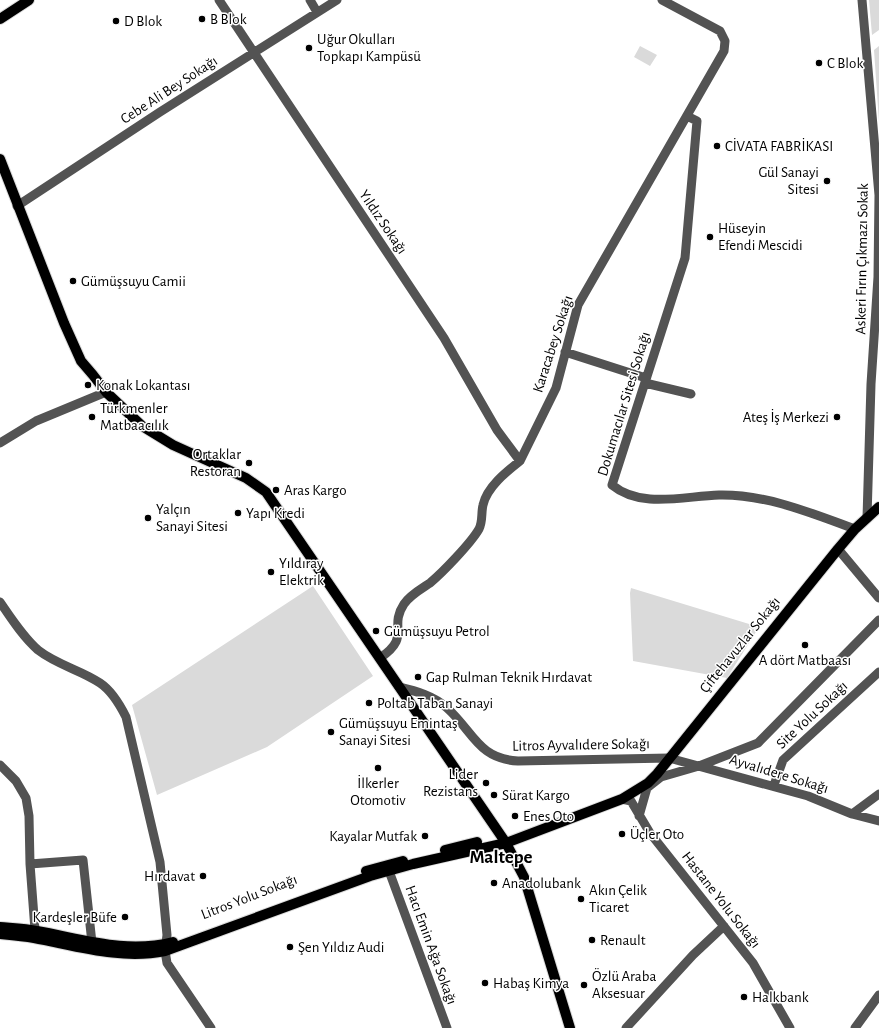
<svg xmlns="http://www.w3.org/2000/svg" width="879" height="1028" font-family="'Alegreya Sans',sans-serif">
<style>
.green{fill:#dadada}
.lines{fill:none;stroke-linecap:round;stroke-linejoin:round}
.major-casing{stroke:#dbdbdb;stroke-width:12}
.minor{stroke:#535353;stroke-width:9}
.major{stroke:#000;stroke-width:10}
.poi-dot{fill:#000;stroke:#fff;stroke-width:1.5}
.labels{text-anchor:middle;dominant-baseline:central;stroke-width:3;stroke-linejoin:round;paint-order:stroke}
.poi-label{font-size:15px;fill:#000;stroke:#fff;text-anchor:start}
.street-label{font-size:15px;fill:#000;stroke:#fff}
.district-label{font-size:19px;font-weight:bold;fill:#000;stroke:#fff}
</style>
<rect width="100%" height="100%" fill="#fff"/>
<path class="green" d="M869,0h10v30l-7,5z
M640,46l17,9 -7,11 -16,-9z
M879,46v76l-5,-72z
M313,586l60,90 -106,71 -110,48 -25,-90z
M631,588l128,39 -32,51 -94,-17 -3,-68z"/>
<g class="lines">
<defs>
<path id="major" d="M0,19l29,-19
M0,159l64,164 17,38 12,14 13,17 36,34 31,19 73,33 20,14 240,351 18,34 46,151
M445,850l32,-8
M366,871l37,-10
M0,927c12,1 25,1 37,4 46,8 89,23 136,11
M0,934c11,1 23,2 34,4 43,8 87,22 131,13l205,-75 43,-12 93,-21 116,-44 26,-16 9,-9 181,-225 17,-20 24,-22"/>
</defs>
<use href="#major" class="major-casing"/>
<path class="minor" d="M219,0l225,338 53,92 23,31
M310,0l7,12
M862,0l17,195 -1,82 -7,107 -4,134
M687,116l10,5 -12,137 -73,227c29,24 72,11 107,10 47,-1 92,18 136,34
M17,206l143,-94 177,-112
M565,352l81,26
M645,383l46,11
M0,443l36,-22 70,-29
M838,549l41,49
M0,602c11,16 23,35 38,48 19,15 43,20 62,33 12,8 20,22 26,34l34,145 7,73 -2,16 2,12 44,65
M380,658c32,-22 8,-30 24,-54 6,-9 17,-15 26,-21 13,-11 41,-40 49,-54 4,-8 2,-16 4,-24 4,-18 23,-33 37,-44l36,-73 22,-83 146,-254 1,-10 -5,-10 -58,-31
M399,687c17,4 35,9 48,21 26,23 31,51 71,53l151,-3 139,38 44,18 27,7
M0,765l16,16 10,17 3,18 1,48 5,66
M774,785l9,-25 96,-88
M622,799l9,2 19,32 103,130 37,65
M852,814l27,-20
M639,816l8,-28 14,-11 38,-11 59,-23 121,-123
M30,864l53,-4 9,83
M389,871l58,157
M626,1028l67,-73 31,-29
M855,1028l24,-33"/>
<use href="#major" class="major"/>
</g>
<g class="poi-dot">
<circle cx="202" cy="19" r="4"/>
<circle cx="116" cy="21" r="4"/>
<circle cx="309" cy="48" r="4"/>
<circle cx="819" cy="63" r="4"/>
<circle cx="717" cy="146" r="4"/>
<circle cx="827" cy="181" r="4"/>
<circle cx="710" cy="237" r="4"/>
<circle cx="73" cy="281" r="4"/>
<circle cx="88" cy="385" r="4"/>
<circle cx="92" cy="417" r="4"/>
<circle cx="837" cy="417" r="4"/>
<circle cx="249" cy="463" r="4"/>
<circle cx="276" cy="490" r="4"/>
<circle cx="238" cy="513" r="4"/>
<circle cx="148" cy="518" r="4"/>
<circle cx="271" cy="572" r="4"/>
<circle cx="376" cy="631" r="4"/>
<circle cx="805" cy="645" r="4"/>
<circle cx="418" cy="677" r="4"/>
<circle cx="369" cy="703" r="4"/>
<circle cx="331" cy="732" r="4"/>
<circle cx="378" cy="768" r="4"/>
<circle cx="486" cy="783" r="4"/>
<circle cx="494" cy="795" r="4"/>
<circle cx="515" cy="816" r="4"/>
<circle cx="622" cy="834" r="4"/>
<circle cx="425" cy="836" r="4"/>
<circle cx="203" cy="876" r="4"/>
<circle cx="494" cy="883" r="4"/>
<circle cx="581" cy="899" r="4"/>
<circle cx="125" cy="917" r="4"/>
<circle cx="592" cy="940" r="4"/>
<circle cx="290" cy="947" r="4"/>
<circle cx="485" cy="983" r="4"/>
<circle cx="584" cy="985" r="4"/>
<circle cx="744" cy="997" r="4"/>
</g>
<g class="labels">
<g class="poi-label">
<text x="210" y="19">B Blok</text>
<text x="124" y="21">D Blok</text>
<text x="317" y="39">Uğur Okulları<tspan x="317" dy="17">Topkapı Kampüsü</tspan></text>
<text x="827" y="63">C Blok</text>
<text x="725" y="146">CİVATA FABRİKASI</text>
<text x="819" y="172" text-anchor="end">Gül Sanayi<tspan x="819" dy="17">Sitesi</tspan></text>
<text x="718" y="228">Hüseyin<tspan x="718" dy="17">Efendi Mescidi</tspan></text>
<text x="81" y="281">Gümüşsuyu Camii</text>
<text x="96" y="385">Konak Lokantası</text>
<text x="100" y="408">Türkmenler<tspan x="100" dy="17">Matbaacılık</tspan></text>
<text x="829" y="417" text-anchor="end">Ateş İş Merkezi</text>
<text x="241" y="454" text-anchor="end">Ortaklar<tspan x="241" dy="17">Restoran</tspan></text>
<text x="284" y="490">Aras Kargo</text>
<text x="156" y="509">Yalçın<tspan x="156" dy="17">Sanayi Sitesi</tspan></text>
<text x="246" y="513">Yapı Kredi</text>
<text x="279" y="563">Yıldıray<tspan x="279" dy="17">Elektrik</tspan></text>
<text x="384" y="631">Gümüşsuyu Petrol</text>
<text x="805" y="660" text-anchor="middle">A dört Matbaası</text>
<text x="426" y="677">Gap Rulman Teknik Hırdavat</text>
<text x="377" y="703">Poltab Taban Sanayi</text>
<text x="339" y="723">Gümüşsuyu Emintaş<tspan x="339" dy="17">Sanayi Sitesi</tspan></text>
<text x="478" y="774" text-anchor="end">Lider<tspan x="478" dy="17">Rezistans</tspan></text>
<text x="378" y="783" text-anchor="middle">İlkerler<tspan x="378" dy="17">Otomotiv</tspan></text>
<text x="502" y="795">Sürat Kargo</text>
<text x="523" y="816">Enes Oto</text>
<text x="630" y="834">Üçler Oto</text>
<text x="417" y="836" text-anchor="end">Kayalar Mutfak</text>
<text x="195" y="876" text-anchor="end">Hırdavat</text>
<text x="502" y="883">Anadolubank</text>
<text x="589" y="890">Akın Çelik<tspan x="589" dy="17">Ticaret</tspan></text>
<text x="117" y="917" text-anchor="end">Kardeşler Büfe</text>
<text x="600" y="940">Renault</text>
<text x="298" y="947">Şen Yıldız Audi</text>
<text x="592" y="976">Özlü Araba<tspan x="592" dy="17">Aksesuar</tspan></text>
<text x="493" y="983">Habaş Kimya</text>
<text x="752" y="997">Halkbank</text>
</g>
<g class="street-label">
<text transform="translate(169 90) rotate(-33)">Cebe Ali Bey Sokağı</text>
<text transform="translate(383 222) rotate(56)">Yıldız Sokağı</text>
<text transform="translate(862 259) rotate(-89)">Askeri Fırın Çıkmazı Sokak</text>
<text transform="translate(553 344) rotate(-72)">Karacabey Sokağı</text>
<text transform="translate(624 404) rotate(-73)">Dokumacılar Sitesi Sokağı</text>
<text transform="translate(740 645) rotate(-51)">Çiftehavuzlar Sokağı</text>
<text transform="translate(812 715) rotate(-43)">Site Yolu Sokağı</text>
<text transform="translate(581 745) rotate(-1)">Litros Ayvalıdere Sokağı</text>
<text transform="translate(779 774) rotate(17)">Ayvalıdere Sokağı</text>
<text transform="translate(249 897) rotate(-21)">Litros Yolu Sokağı</text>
<text transform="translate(721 900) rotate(52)">Hastane Yolu Sokağı</text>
<text transform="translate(431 945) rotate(70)">Hacı Emin Ağa Sokağı</text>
</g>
<g class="district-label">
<text x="501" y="857">Maltepe</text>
</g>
</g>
</svg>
